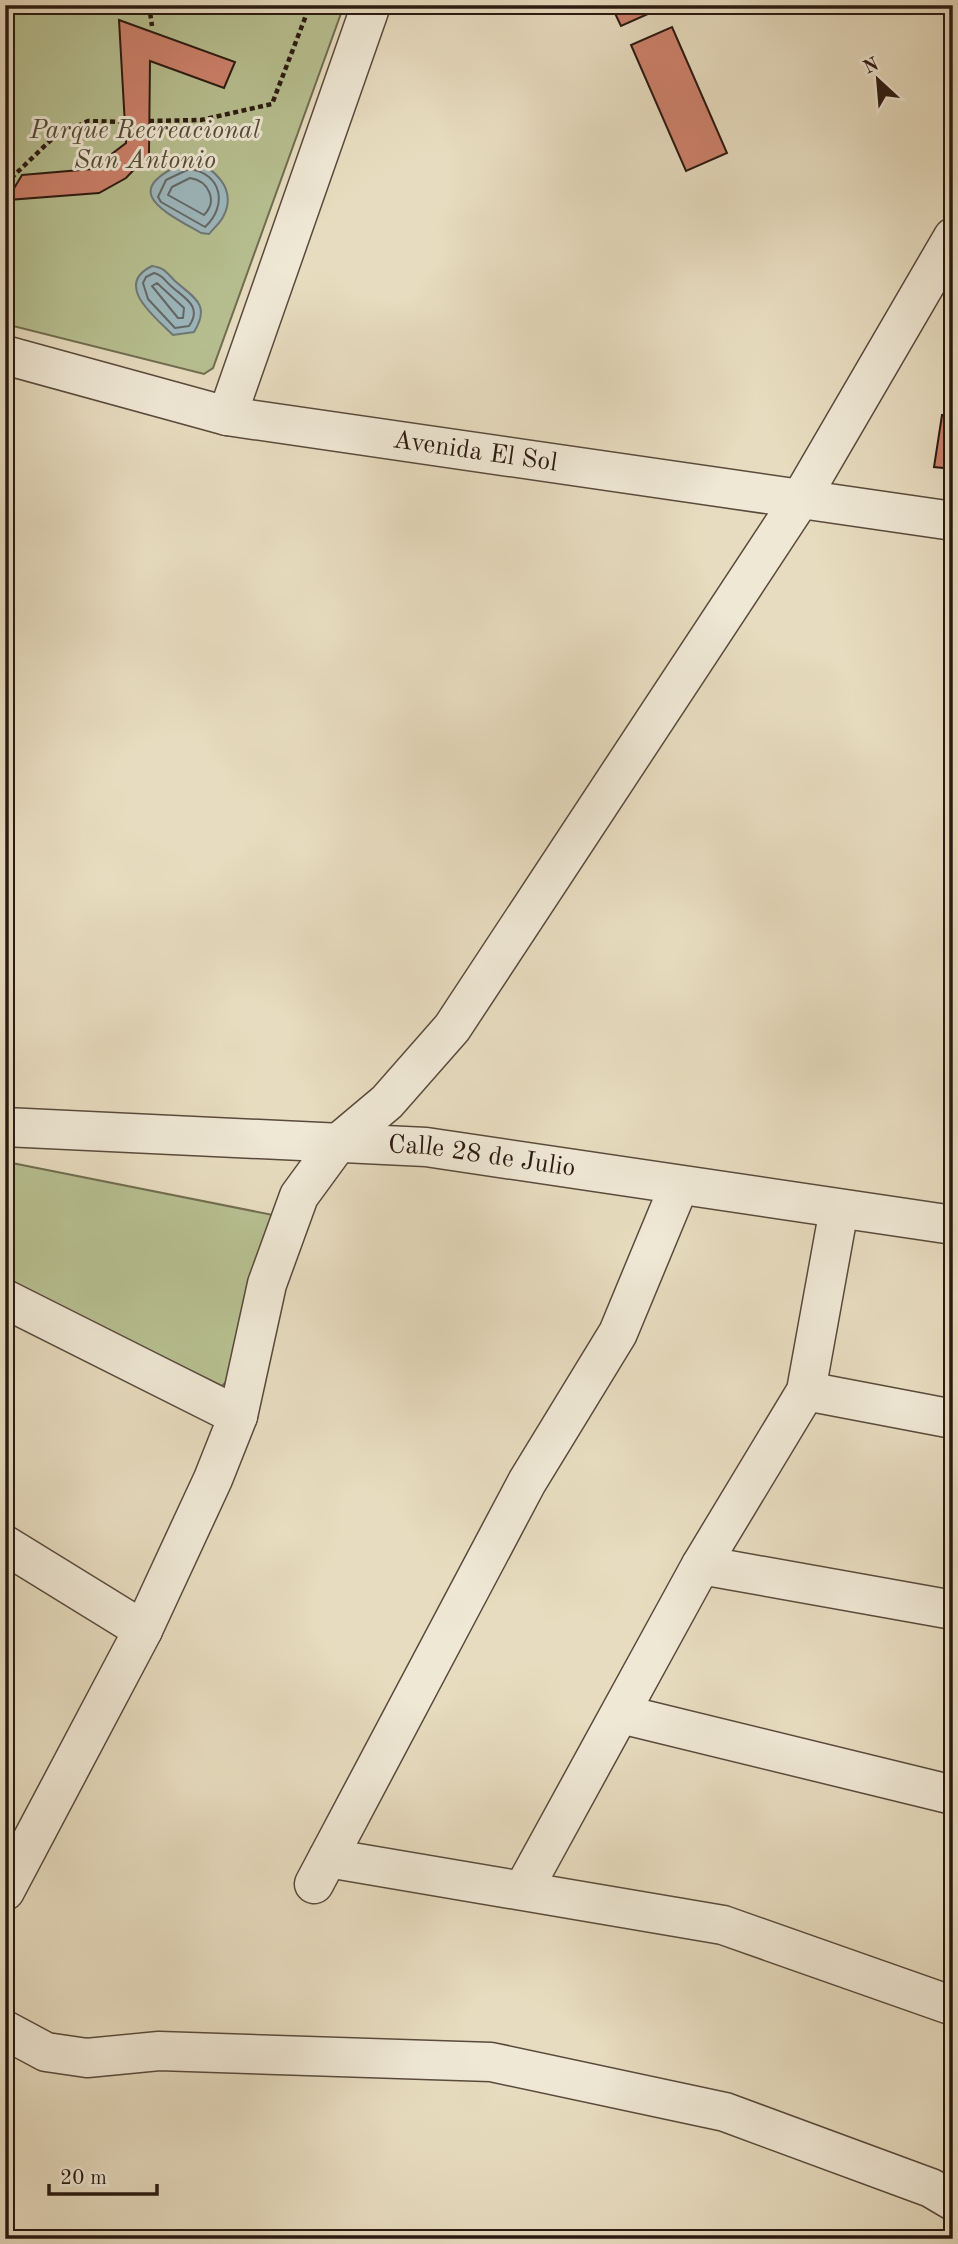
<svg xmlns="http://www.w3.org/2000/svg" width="958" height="2244" font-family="'Old Standard TT',serif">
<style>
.green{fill:#b7c091;stroke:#716d52;stroke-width:2}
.water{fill:#9db8be;stroke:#6f7979;stroke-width:2}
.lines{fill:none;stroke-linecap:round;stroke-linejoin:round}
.shore{stroke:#646968;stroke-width:2}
.building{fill:#cd826c;stroke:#2b1a12;stroke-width:2}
.minor-casing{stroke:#5a4a3d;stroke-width:41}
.path{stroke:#2b1a12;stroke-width:4.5;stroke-dasharray:5 3.5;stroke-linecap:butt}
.minor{stroke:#efe8d5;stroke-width:38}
.labels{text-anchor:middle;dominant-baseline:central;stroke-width:6;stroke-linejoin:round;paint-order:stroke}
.park-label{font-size:26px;font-style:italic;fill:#554c38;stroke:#efe8d5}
.street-label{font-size:26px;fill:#2b1a12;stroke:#efe8d5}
</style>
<rect width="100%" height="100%" fill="#e7dcbf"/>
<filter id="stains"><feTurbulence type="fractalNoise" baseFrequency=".00286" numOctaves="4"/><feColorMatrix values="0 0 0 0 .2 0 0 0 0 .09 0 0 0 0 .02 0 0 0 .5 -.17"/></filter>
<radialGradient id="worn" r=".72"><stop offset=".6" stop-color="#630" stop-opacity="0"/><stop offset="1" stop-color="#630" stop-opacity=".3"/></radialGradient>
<path class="green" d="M5,5h339l-131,363 -9,6 -199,-50z
M12,1163l261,52 -44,164 -7,7 -217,-106v-115z"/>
<path class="water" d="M189,161c25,5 49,28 34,56 -3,6 -10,12 -14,17l-8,-1c-40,-23 -84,-43 -12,-72z
M152,266c13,2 14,6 23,15 19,17 36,23 19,51l-21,3c-18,-18 -60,-50 -21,-69z"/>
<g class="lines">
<path class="shore" d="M189,169c33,4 39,37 16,58l-44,-25 -3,-5 8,-17z
M190,178c19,3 28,23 14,37l-36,-20 4,-8z
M154,273c9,2 10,7 17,13 13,12 32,20 18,40l-14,2 -27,-29 -5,-16 3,-6z
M157,283l27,25 -1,10h-5l-26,-32z"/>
</g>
<path class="building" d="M611,5h57l-47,21z
M119,20l116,42 -11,26 -74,-27 -1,93 -23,24 -27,15 -92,7 15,-25 70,-6 34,-26z
M672,27l55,126 -41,18 -55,-126z
M942,415l11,1v53l-19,-2z"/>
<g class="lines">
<defs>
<g id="minor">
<path id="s1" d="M5,355l222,61 726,105"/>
<path d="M227,416l144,-411"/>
<path id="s2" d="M5,1127l421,20 527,78"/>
<path d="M5,1299l233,117"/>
<path d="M806,1391l147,28"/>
<path d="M5,1545l138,85"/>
<path d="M701,1565l252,45"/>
<path d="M621,1714l332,81"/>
<path d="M328,1858l395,67 230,81"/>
<path d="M314,1884l213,-402 91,-149 61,-147"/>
<path d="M523,1890l178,-325 105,-174 33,-182"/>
<path d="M5,1891l138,-261 70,-151 25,-63 29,-132 32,-88 38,-52 50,-42 65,-74 349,-530 152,-261"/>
<path d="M5,2030l41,22 41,6 72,-7 332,11 234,50 206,76 22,13"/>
</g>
</defs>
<use href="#minor" class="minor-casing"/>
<path class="path" d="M149,5l3,21
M149,121l52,-1 71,-16 38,-99
M5,184l49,-47 34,-16 37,1"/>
<use href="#minor" class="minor"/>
</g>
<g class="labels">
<g class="park-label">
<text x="145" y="131">Parque Recreacional<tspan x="145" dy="30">San Antonio</tspan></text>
</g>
<g class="street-label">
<text stroke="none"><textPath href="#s1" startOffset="481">Avenida El Sol</textPath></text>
<text stroke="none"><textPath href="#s2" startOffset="478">Calle 28 de Julio</textPath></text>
</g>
</g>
<rect width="958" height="2244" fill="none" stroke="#e7dcbf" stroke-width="28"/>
<rect x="7" y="7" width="944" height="2230" fill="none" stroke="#2b1a12" stroke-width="3.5"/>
<rect x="14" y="14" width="930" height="2216" fill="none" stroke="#2b1a12" stroke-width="2"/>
<g transform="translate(878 80) rotate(334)" stroke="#efe8d5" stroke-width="5" paint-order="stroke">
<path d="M0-5L12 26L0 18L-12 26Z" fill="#2b1a12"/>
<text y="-10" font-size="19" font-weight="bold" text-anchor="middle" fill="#2b1a12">N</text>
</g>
<path d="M49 2184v10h108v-10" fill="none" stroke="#2b1a12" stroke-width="3.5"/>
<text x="60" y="2184" font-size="21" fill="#2b1a12" stroke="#efe8d5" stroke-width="5" paint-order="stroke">20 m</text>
<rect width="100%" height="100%" filter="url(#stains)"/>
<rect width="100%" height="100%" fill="url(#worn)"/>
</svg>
